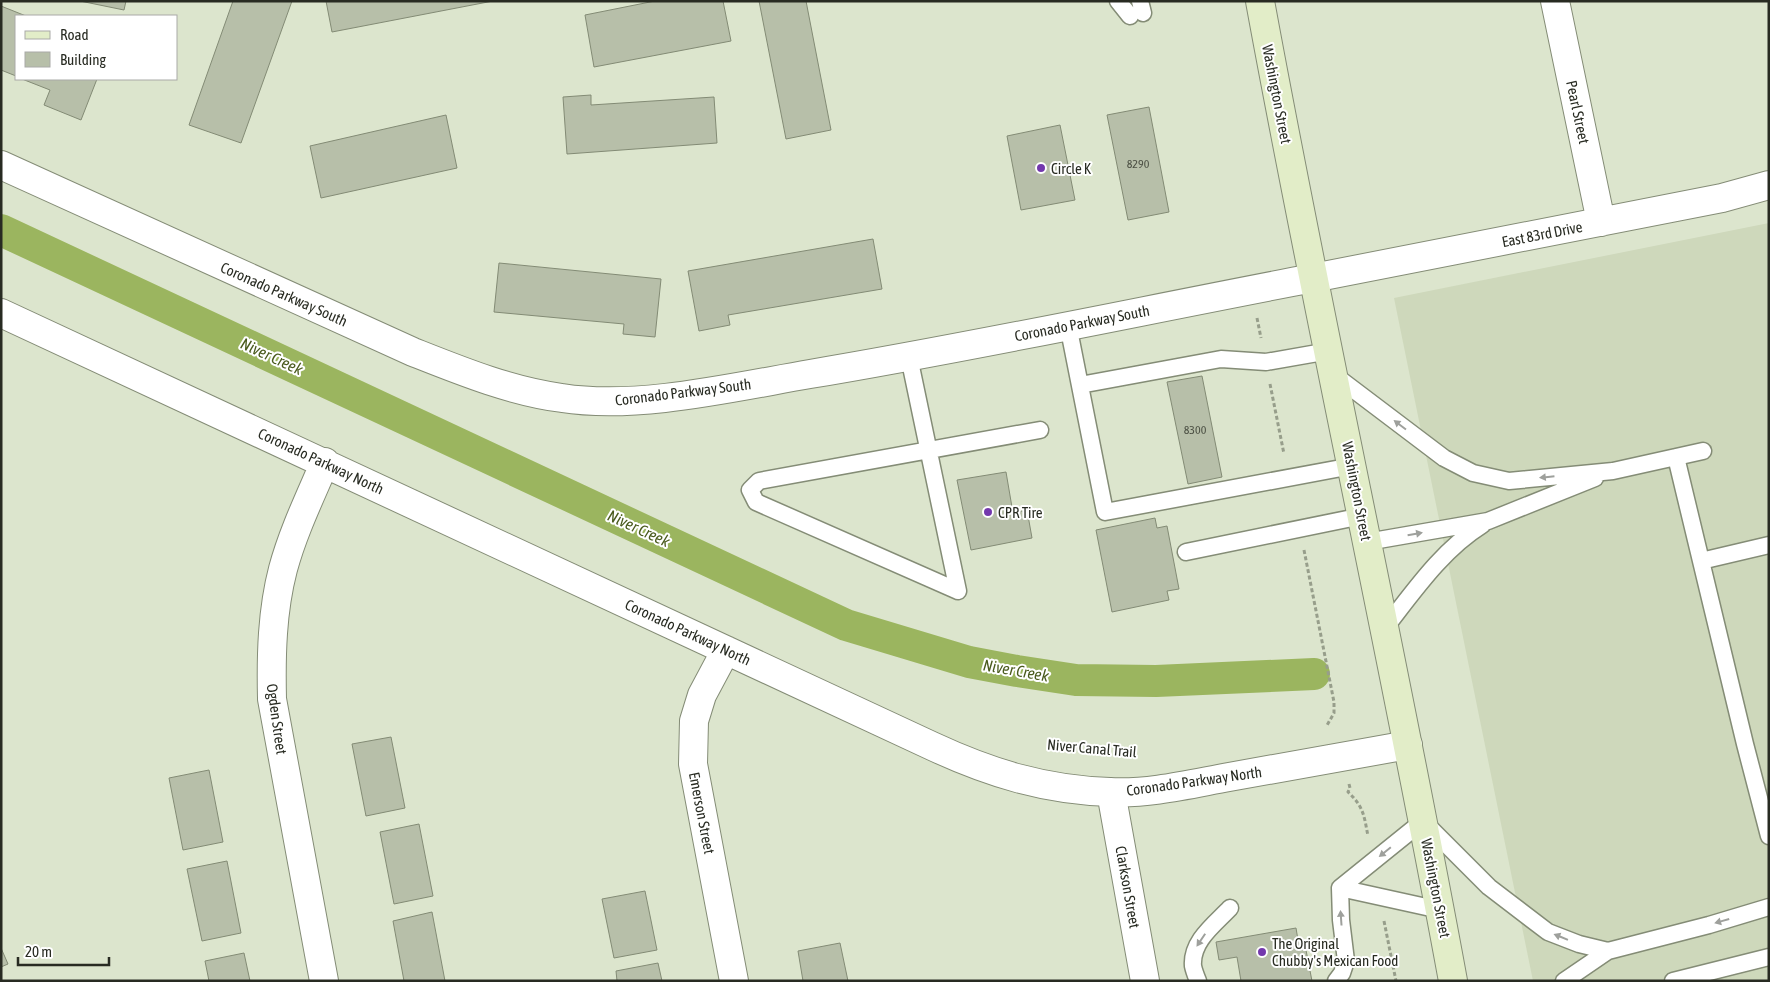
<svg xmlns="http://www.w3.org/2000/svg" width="1770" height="982" font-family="'Asap Condensed',sans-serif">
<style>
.built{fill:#ced8bb}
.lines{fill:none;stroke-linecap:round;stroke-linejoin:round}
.canal{stroke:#9bb55f;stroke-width:32}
.building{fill:#b7bfa9;stroke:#838b75}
.service-casing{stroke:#848c76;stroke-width:19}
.minor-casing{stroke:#848c76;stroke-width:30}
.tertiary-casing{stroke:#848c76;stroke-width:30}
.secondary-casing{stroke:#848c76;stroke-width:30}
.path{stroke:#979e8b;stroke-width:3;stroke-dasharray:4 2.5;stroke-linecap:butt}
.service{stroke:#fff;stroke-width:16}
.minor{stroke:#fff;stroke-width:28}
.tertiary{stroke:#fff;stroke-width:28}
.secondary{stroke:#e2edc8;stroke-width:28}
.oneway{fill:#9ea09c}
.poi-dot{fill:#7338ad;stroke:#fff;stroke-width:2}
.labels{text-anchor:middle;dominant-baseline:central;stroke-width:4;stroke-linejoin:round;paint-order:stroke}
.number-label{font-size:12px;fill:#4c5044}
.street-label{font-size:15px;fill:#282b22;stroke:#fff}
.poi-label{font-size:15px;fill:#282b22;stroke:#fff;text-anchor:start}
.water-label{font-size:16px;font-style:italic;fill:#4a5b1e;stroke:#fff}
</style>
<rect width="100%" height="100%" fill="#dce5cd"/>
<path class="built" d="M1769,223v758h-236l-139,-683z"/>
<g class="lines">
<path class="canal" d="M1,230l845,395 123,37 48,9 59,9 80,1 158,-7"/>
</g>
<path class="building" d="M80,1h46l-2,9z
M233,1h59l-51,142 -52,-18z
M326,1h167l-161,31z
M655,1h68l8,40 -137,26 -9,-52z
M759,1h47l25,129 -45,9z
M1,6l25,10h-10v60l-15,-6z
M22,79h75l-16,41 -37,-15 6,-15z
M591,95v10l123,-8 3,46 -150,11 -4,-57z
M1149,107l20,105 -41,8 -21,-105z
M446,115l11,53 -136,30 -11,-52z
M1060,125l15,75 -54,10 -14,-74z
M873,239l9,50 -154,26 2,10 -31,6 -11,-60z
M499,263l162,16 -6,58 -32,-3 1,-10 -130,-12z
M1202,376l20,101 -34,7 -21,-102z
M1006,472l7,41 14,-3 5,28 -61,12 -14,-70z
M1155,518l2,10 10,-2 12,63 -12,2 2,9 -57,12 -16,-82z
M391,737l14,71 -39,8 -14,-72z
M209,770l14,72 -40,8 -14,-72z
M419,824l14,72 -39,8 -14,-72z
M227,861l14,72 -39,8 -15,-72z
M645,891l12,59 -43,8 -12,-59z
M432,912l13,69h-41l-11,-60z
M1296,928l3,18 6,-1 7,36h-71l-4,-24 -18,3 -3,-18z
M840,943l8,38h-45l-5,-30z
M1,948l7,16 -7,3z
M244,953l6,28h-41l-4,-20z
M658,963l4,18h-45l-1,-10z"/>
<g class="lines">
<defs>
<path id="service" d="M1118,1l12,15
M1140,1l3,12
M1068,325l37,187 247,-46
M909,357l49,234
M1333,374l111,84 29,15 36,8 104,-10 90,-20
M1080,385l141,-26 45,3 63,-11
M1676,457l69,287 24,92
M1367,542l121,-21 107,-43
M1186,552l176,-36
M1701,561l68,-16
M958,591l-202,-89 -6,-12 9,-9 281,-51
M1385,628c29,-37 57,-78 97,-103
M1340,888l83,-67 66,66 59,45 31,12 29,7
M1340,888l100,22
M1198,981c-2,-5 -4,-10 -5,-15 -2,-25 22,-42 37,-58
M1336,981l6,-8 4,-12 -5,-41 -1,-32
M1564,981l44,-30 101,-26 60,-18
M1673,981l96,-24"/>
<path id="minor" d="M1555,1l46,221
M1313,278l409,-80 47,-13
M1,313l931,433c58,27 113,44 178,46 40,2 80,-8 119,-15 60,-11 120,-21 179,-32
M726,650l-24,45 -8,26 -1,43 41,217
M1111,792l34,189
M324,981l-52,-282c-1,-44 0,-88 11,-130 10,-37 27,-72 42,-107"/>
<path id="tertiary" d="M1,165l412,187c48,19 97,39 149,46 76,12 172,-11 248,-24 168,-28 335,-64 503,-96"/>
<path id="secondary" d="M1260,1c60,328 133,652 193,980"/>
</defs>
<use href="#service" class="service-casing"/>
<use href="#minor" class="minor-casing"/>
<use href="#tertiary" class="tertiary-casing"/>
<use href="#secondary" class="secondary-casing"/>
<path class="path" d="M1257,318l4,20
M1270,384l14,70
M1304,550l30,152v11l-8,14
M1349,784l1,4 -2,4c16,15 16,24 20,44
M1384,921l12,60"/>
<use href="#service" class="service"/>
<use href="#minor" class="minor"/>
<use href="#tertiary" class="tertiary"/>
<use href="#secondary" class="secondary"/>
</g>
<defs><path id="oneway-solid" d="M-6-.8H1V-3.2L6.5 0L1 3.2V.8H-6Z" transform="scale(1.25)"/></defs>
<g class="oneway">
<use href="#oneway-solid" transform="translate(1400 425) rotate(-143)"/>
<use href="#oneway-solid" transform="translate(1547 477) rotate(174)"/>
<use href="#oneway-solid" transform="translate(1415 534) rotate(-10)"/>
<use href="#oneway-solid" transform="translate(1385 852) rotate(141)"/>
<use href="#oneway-solid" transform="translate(1341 918) rotate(-94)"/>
<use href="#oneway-solid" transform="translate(1722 921) rotate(164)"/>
<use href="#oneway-solid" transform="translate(1561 937) rotate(-158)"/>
<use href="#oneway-solid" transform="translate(1201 940) rotate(124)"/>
</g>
<g class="poi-dot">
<circle cx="1041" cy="168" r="5"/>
<circle cx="988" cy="512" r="5"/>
<circle cx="1262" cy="952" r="5"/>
</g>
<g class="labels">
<g class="number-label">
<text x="1138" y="164">8290</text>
<text x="1195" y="430">8300</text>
</g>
<g class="street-label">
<text transform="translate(1277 94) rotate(79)">Washington Street</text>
<text transform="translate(1578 112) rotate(78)">Pearl Street</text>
<text transform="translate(1542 234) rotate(-11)">East 83rd Drive</text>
<text transform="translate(284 294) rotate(24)">Coronado Parkway South</text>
<text transform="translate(1082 323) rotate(-11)">Coronado Parkway South</text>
<text transform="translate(683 392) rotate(-7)">Coronado Parkway South</text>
<text transform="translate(321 461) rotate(25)">Coronado Parkway North</text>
<text transform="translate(1357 491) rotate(79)">Washington Street</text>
<text transform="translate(688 632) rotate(25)">Coronado Parkway North</text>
<text transform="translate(277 719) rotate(82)">Ogden Street</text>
<text transform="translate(1092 748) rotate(5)">Niver Canal Trail</text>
<text transform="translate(1194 781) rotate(-8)">Coronado Parkway North</text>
<text transform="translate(702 813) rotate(79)">Emerson Street</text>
<text transform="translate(1128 887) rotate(80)">Clarkson Street</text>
<text transform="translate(1436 888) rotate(79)">Washington Street</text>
</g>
<g class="poi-label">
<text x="1051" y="168">Circle K</text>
<text x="998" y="512">CPR Tire</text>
<text x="1272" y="943">The Original<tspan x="1272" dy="17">Chubby's Mexican Food</tspan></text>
</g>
<g class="water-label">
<text transform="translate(272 356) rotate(25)">Niver Creek</text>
<text transform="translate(639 528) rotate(25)">Niver Creek</text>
<text transform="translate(1016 670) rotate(10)">Niver Creek</text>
</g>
</g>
<rect width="1770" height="982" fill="none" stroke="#282b22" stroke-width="5"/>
<rect x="15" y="15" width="162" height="65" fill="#ffffff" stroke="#a9aaa7"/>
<rect x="25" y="31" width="25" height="8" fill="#e2edc8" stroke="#a9aaa7"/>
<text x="60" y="40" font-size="15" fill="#282b22">Road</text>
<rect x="25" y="52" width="25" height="15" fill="#b7bfa9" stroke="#a9aaa7"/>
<text x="60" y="65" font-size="15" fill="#282b22">Building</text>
<path d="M18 957v8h91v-8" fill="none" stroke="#282b22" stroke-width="2.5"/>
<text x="25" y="957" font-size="15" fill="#282b22" stroke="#ffffff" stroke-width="4" paint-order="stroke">20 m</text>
</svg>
